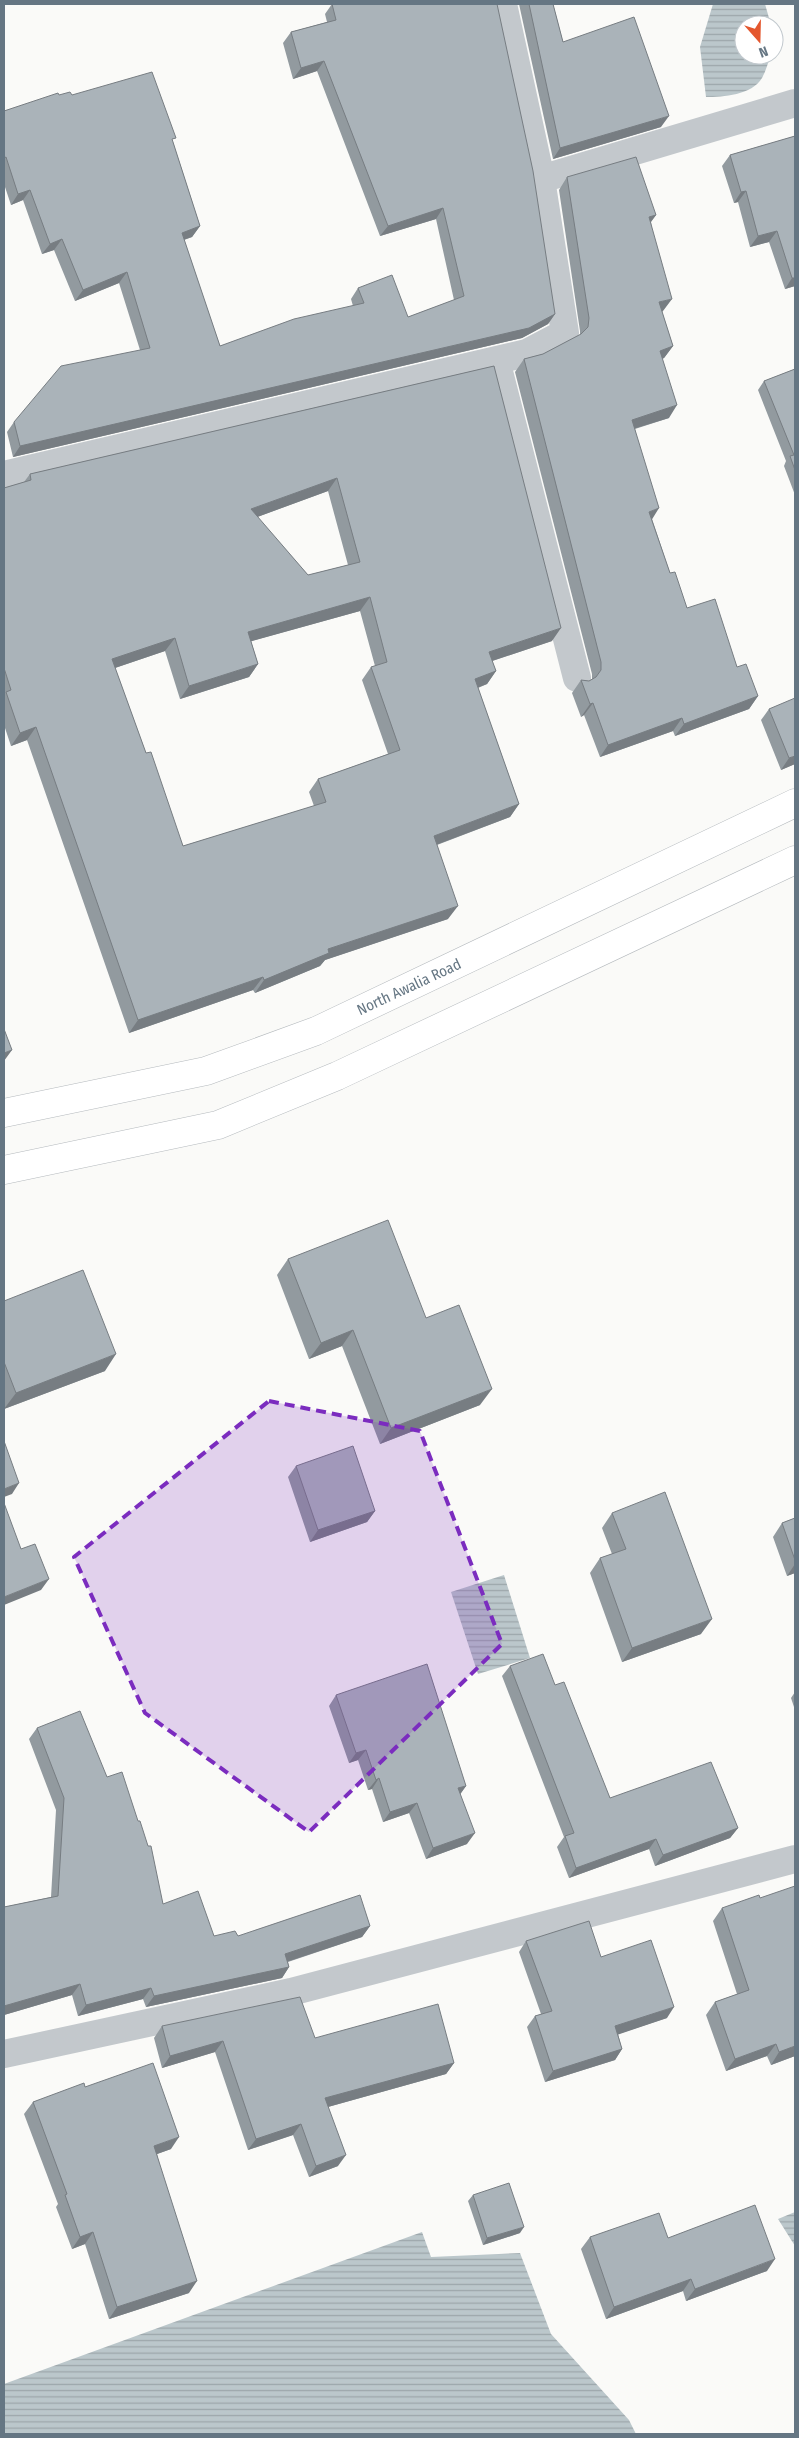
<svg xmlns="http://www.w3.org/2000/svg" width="799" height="2438" font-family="'Fira Sans Condensed',sans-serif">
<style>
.water{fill:url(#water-rules)}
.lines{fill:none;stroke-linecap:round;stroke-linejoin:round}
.major-casing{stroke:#b5babe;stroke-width:29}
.minor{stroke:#c3c8cc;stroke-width:28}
.major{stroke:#fff;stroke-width:28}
.wall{fill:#929a9f;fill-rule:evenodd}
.shaded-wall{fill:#777d82}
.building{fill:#aab3b9;stroke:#777d82;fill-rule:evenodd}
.marked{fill:#7b2cbf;fill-opacity:0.2;stroke:#7b2cbf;stroke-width:4;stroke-dasharray:10 6;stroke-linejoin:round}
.labels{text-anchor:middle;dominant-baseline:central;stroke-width:5;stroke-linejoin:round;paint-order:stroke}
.street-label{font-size:15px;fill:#657683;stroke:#fff}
</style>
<defs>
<pattern id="water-rules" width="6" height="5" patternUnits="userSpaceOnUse" patternTransform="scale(1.25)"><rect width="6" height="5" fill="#bbc7cb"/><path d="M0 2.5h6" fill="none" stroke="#9ca6aa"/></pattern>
</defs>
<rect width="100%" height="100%" fill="#fafaf8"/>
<path class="water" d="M713,4h52l6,21h-27v30h27c-3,7 -5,16 -9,23 -10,17 -39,19 -56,19l-6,-50z
M504,1575l26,83 -52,16 -27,-82z
M795,2212v34l-17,-27z
M422,2232l9,25 89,-4 31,81 78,86 7,14h-632v-50z"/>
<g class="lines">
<defs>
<path id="major" d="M4,1113l202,-42 110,-40 479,-228
M4,1170l214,-45 119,-49 458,-216"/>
</defs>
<use href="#major" class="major-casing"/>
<path class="minor" d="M541,179l254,-76
M496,360l81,318
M4,475l523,-122 38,-20 -24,-154 -38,-175
M4,2054l287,-62 504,-133"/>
<use href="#major" class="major"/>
</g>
<path class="wall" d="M332,4l223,310 -7,10 -26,14 -509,119 -6,-25 7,-10 126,-72 -21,-67 -44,18 -21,-51 -12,4 -19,-54 -12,5 -7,-21v-73l55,-16h13l101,47 27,84 -8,11 -8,3 36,106 133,-40 -2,-7 7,-11 50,29 46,-17 -18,-81 -56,17 -63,-165 -24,8 -10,-36 8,-11 36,-10 -2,-8z
M519,4h34l10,38 98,85 -108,32z
M795,136v150l-10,3 -16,-47 -19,5 -12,-45 -4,1 -12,-37 8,-11z
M567,177l89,38 -5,7 12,89 -1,1 11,34 -9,12 -2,1 7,59 -34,11 17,90 18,54 17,35 50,59 21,29 -9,13 -74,27 -2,-5 -73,26 -16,-42 -3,2 -9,-24 9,-13 8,1 3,-2v-5l-77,-302 9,-13 19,-5 37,-19v-4l-21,-141z
M494,366l58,275 -60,20 4,10 -9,13 -9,4 41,116 -9,13 -73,28 11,74 -123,41 -5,6 -65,27 -2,-3 -124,43 -102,-293 -16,6 -7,-21v-237l20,-6 6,-8zM328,491l20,74 -40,10 -51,-58zM360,611l15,55 -4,1 -9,13 26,74 -70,25 -9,13 5,14 -131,40 -37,-93 -31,-85 50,-17 15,48 69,-22 9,-13 -7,-23z
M795,369v126l-11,-29 2,-5 -28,-71 6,-9z
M769,709l26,55 -14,6 -20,-50z
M288,1259l138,59 54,87 -100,39 -38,-98 -33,13 -32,-84z
M4,1301l101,70 -101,38z
M296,1466l79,45 -8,11 -57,20 -22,-65z
M612,1513l89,121 -79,28 -32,-89 10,-15 12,-4 -10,-26z
M795,1518v55l-8,3 -14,-39 9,-14z
M510,1666l45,19 55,113 128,30 -8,10 -75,28 -6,-17 -80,29 -12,-31 7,-10 -62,-161z
M795,1692v18l-4,-12z
M336,1695l130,91 -6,8 7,50 -41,15 -17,-46 -26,9 -11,-33 -4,1 -10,-30 -9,3 -20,-57z
M37,1728l70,49 56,127 51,32h24l132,-10 -8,11 -74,25 1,5 -7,11 -136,29 -3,-8 -65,17 -6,-21 -68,20v-108l47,-10 5,-87 -27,-71z
M722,1908l73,148 -24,9 -4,-9 -41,15 -20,-56 9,-13 22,-8 -24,-73z
M526,1941l75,16 66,61 -49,16 4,15 -7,11 -70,22 -18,-55 8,-11 6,-2 -22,-62z
M162,2026l153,12 139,25 -8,11 -118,33 10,59 -29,11 -16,-42 -45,15 -33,-98 -53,16 -8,-30z
M85,2087l86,62 -14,5 32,139 -80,26 -24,-75 -13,5 -16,-42 2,-3 -34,-90 9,-12z
M473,2195l47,38 -37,12 -15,-44z
M590,2237l78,1 99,33 -81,30 -3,-10 -77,28 -25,-70z"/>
<path class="shaded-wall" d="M324,61l-7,10 -24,8 8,-11z
M669,116l-8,11 -108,32 7,-11z
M30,190l-7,10 -12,5 7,-11z
M746,191l-8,11 -4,1 7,-11z
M443,208l-7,11 -56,17 8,-10z
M656,215l-9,12 2,-10z
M200,226l-8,11 -18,6 8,-10z
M777,231l-8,11 -19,5 8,-11z
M62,239l-8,11 -12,4 8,-10z
M127,272l-8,11 -44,18 8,-11z
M792,278h3v8l-10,3z
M672,299l-9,12 -13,4 9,-13z
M555,314l-7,10 -26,14 -509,119 7,-11z
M673,346l-9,12 -13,5 9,-12z
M677,405l-8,13 -46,14 9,-12z
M337,478l-9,13 -87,32 10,-14z
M659,508l-8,13 -2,-9z
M370,597l-10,14 -122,34 10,-13z
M561,628l-9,13 -72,24 9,-13z
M175,638l-10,13 -62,21 9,-13z
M258,664l-9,13 -69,22 9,-13z
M496,671l-9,13 -21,8 9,-13z
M758,696l-9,13 -74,27 9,-12z
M593,703l-9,12 -3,2 9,-13z
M682,718l-9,13 -73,26 8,-12z
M36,727l-9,13 -16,6 9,-13z
M795,756v8l-14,6 8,-12z
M519,804l-9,13 -85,32 9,-13z
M458,906l-10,13 -123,41 -5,6 -65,27 9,-13 64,-31z
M263,977l-10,13 -124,43 9,-13z
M12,1050l-8,11v-8z
M353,1330l-11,16 -33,13 12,-16z
M116,1354l-11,17 -101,38 12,-16z
M492,1389l-12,16 -100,39 11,-16z
M19,1483l-7,11 -8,3v-8z
M375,1511l-8,11 -57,20 8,-12z
M795,1564v9l-8,3z
M49,1579l-8,11 -37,15v-8z
M712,1619l-11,15 -79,28 10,-14z
M366,1750l-8,10 -9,3 7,-10z
M379,1778l-7,11 -4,1 8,-10z
M466,1786l-7,10 -1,-8z
M417,1803l-8,10 -26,9 7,-10z
M738,1828l-8,10 -75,28 8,-11z
M475,1833l-8,11 -41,15 7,-11z
M656,1839l-7,10 -80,29 7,-10z
M370,1926l-8,11 -85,28 8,-11z
M289,1967l-7,11 -136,29 8,-11z
M80,1984l-8,11 -68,20v-9z
M151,1988l-8,11 -65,17 8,-11z
M674,2007l-7,11 -59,20 7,-12z
M223,2041l-8,11 -53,16 8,-12z
M776,2044l-9,12 -41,15 9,-12z
M795,2046v10l-24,9 8,-13z
M622,2049l-7,11 -70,22 8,-11z
M454,2063l-8,11 -129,36 8,-12z
M301,2124l-8,11 -45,15 8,-11z
M179,2137l-8,12 -25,9 8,-12z
M346,2155l-8,11 -29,11 7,-11z
M524,2227l-4,6 -37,12 4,-7z
M93,2232l-8,12 -13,5 8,-12z
M775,2259l-8,12 -81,30 9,-12z
M691,2279l-8,12 -77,28 8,-12z
M197,2281l-8,12 -80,26 8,-12z"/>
<path class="building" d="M332,4h165l36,167 22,143 -26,14 -509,118 -6,-24 47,-56 89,-18 -23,-76 -44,18 -21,-51 -12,5 -20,-54 -12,4 -12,-37 -2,1v-47l54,-18 1,2 11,-3 2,3 80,-23 24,66 -4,1 28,87 -18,7 38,113 74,-27 70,-16 -6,-15 34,-13 16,42 56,-21 -21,-88 -55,18 -64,-165 -23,7 -10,-36 45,-12z
M529,4h24l10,38 71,-25 35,99 -109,32z
M795,136v142h-3l-15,-47 -19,5 -12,-45 -5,1 -11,-37z
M636,157l20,58 -7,2 23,82 -13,3 14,44 -13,5 17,54 -45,15 27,88 -10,4 21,61 5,-1 12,36 28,-9 22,68 9,-3 12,32 -74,28 -2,-6 -74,27 -15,-42 -3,1 -9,-24 8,1 7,-4 5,-7v-8l-77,-303 19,-5 38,-20 7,-7 1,-9 -22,-141z
M494,366l67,262 -72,24 7,19 -21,8 44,125 -85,32 24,70 -130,43 1,4 -65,27 -1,-3 -125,43 -102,-293 -16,6 -14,-41 5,-2 -7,-22v-180l27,-8 -1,-6zM337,478l23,84 -52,13 -57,-66zM370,597l17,65 -16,5 29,83 -82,29 8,23 -143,44 -32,-94 -5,1 -34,-94 63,-21 14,48 69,-22 -10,-32z
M795,369v101l-5,-14 4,-1 -30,-74z
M795,698v58l-6,2 -20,-49z
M4,1029l8,21 -8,3z
M388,1220l38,98 33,-13 33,84 -101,39 -38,-98 -32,13 -33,-84z
M83,1270l33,84 -100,39 -12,-31v-61z
M4,1441l15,42 -15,6z
M353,1446l22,65 -57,19 -22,-64z
M665,1492l47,127 -80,29 -32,-90 26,-9 -14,-36z
M4,1503l17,46 14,-5 14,35 -45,18z
M795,1518v42l-13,-37z
M543,1654l12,31 9,-3 46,116 101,-36 27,66 -75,27 -7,-16 -80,29 -11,-32 9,-3 -64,-167z
M427,1664l39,122 -8,2 17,45 -42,15 -16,-45 -27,9 -11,-34 -3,2 -10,-30 -10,3 -20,-58z
M80,1711l27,66 15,-5 16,49h2l8,25h3l12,58 35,-13 16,45 21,-5 3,5 122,-41 10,31 -85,28 4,13 -135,29 -3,-8 -65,17 -6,-21 -76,22v-99l54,-11 6,-98 -27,-70z
M795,1886v160l-16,6 -3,-8 -41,15 -20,-57 34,-12 -27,-82 37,-13 1,3z
M589,1921l12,36 50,-17 23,67 -59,19 7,23 -69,22 -18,-55 17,-5 -26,-70z
M300,1997l15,41 123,-34 16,59 -129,35 21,57 -30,11 -15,-42 -45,15 -33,-98 -53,15 -8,-30z
M153,2063l26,74 -25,9 43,135 -80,26 -24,-75 -13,5 -15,-42 2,-1 -34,-92 51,-19 1,4z
M509,2183l15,44 -37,11 -14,-43z
M755,2205l20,54 -80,30 -4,-10 -77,28 -24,-70 69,-24 9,25z"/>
<path class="marked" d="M269,1401l151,30 82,213 -193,188 -164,-119 -71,-156z"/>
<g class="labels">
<g class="street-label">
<text transform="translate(409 987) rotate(-25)">North Awalia Road</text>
</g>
</g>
<rect width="799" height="2438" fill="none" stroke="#657683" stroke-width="10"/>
<g transform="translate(759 40) rotate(160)"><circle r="24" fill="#ffffff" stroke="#c1c8cd"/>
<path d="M0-4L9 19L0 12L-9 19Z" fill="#e4572e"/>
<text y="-8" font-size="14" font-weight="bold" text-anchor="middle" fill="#657683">N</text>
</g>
</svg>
